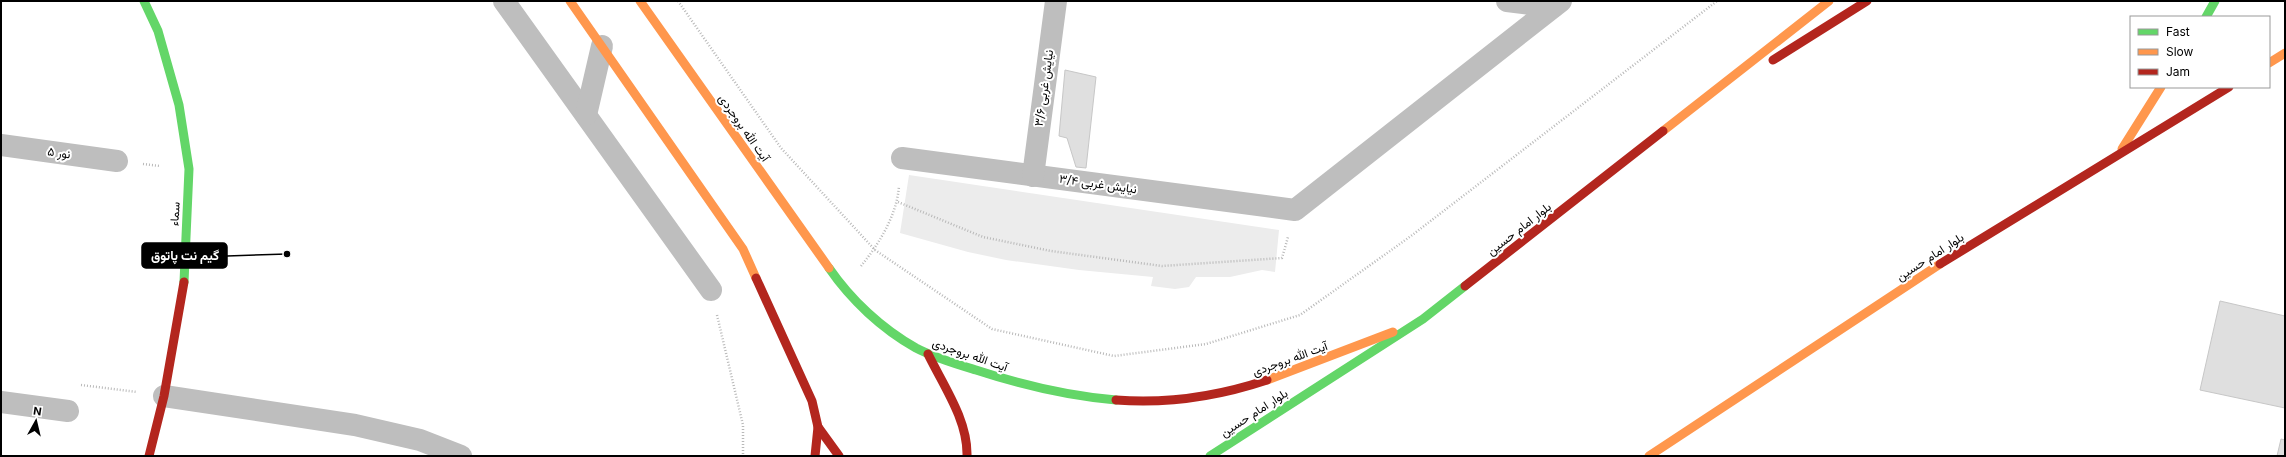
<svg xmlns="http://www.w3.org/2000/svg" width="2286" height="457" font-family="Inter,Vazirmatn,sans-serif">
	<rect width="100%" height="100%" fill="#fff"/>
	<path fill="#ececec" d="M 909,175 L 1279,230 L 1275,272 L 1262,270 L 1230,277 L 1196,277 L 1189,287 L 1175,289 L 1151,286 L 1153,277 L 1079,270 L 1006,260 L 968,252 L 900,233 Z"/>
	<g fill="#dfdfdf" stroke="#c7c7c7">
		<path d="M 1065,70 L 1096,77 L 1086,168 L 1076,167 L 1067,138 L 1059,136 Z"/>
		<path d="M 2220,301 L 2285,316 L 2285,408 L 2200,390 Z"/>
		<path d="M 2281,439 L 2285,440 L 2285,456 L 2277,456 Z"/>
	</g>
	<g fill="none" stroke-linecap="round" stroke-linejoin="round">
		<g stroke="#b9b9b9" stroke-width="2.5" stroke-dasharray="1 2" stroke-linecap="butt">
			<path d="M 678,1 L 781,148 L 875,250 L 992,329 L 1114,356 L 1206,344 L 1300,315 L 1411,236 L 1717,1"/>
			<path d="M 143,164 L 160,166"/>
			<path d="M 898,202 L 983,237 L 1051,251 L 1162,266 L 1282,258 L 1288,237"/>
			<path d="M 861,266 C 879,244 897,215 899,186"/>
			<path d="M 717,315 L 743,425 L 743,456"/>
			<path d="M 81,385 L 137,392"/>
		</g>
		<g stroke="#bebebe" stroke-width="22">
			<path d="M 504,1 L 711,290"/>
			<path d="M 1507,1 L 1553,7"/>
			<path d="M 586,115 L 602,46"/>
			<path d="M 1,145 L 117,161"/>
			<path d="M 902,158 L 1295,210 L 1561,1"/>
			<path d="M 1033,176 L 1056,1"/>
			<path d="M 164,396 L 355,425 L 420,440 L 461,456"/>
			<path d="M 1,402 L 68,411"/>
		</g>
		<g stroke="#63d668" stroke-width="9">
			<path d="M 144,1 L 158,31 L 179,105 L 189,169 L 184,282"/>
			<path d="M 2206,17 L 2215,1"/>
			<path d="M 829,268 C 851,300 882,329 916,348 C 935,358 956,364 976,370 C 1022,385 1068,396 1116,400"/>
			<path d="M 1210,456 L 1423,319 L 1465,286"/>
		</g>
		<g stroke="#ff974d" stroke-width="9">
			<path d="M 570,1 L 743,249 L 756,278"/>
			<path d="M 640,1 L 829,268"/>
			<path d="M 2269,63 L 2285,53"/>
			<path d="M 1663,131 L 1829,1"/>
			<path d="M 2122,149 L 2161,87"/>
			<path d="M 1267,380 L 1393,332"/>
			<path d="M 1649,456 L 1940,264"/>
		</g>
		<g stroke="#b3261e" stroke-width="9">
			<path d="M 1773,60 L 1867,1"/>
			<path d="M 1940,264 L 2229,87"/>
			<path d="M 756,278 L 812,401 L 818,427 L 815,456"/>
			<path d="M 1465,286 L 1663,131"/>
			<path d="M 928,354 C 943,385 968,420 967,456"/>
			<path d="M 1116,400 C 1167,404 1219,396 1267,380"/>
			<path d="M 818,427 L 839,456"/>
			<path d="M 149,456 L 164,396 L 184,282"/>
		</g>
	</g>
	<g text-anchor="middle" stroke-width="4" stroke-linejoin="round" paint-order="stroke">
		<g font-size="12" fill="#000" stroke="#fff">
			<text transform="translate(1044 88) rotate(-82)" y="4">نیایش غربی ۳/۶</text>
			<text transform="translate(744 128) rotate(55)" y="4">آیت الله بروجردی</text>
			<text transform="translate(59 153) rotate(8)" y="4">نور ۵</text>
			<text transform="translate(1098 184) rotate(8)" y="4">نیایش غربی ۳/۴</text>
			<text transform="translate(175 214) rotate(-87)" y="4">سماء</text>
			<text transform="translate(1519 229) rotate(-38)" y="4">بلوار امام حسین</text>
			<text transform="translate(1930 257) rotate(-33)" y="4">بلوار امام حسین</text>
			<text transform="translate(970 355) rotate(19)" y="4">آیت الله بروجردی</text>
			<text transform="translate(1290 359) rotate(-20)" y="4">آیت الله بروجردی</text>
			<text transform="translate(1254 413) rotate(-33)" y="4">بلوار امام حسین</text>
		</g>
	</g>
	<path fill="none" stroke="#000" stroke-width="1.5" d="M287 254L227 256"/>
	<circle fill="#000" stroke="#fff" stroke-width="1.5" cx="287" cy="254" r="4"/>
	<rect fill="#000" stroke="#000" stroke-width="1.5" x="142" y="243" width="85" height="25" rx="4"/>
	<g font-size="13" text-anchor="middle" font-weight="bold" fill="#fff">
		<text x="185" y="260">گیم نت پاتوق</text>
	</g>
	<rect width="2286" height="457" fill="none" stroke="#000000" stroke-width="4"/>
	<rect x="2130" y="16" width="140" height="72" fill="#ffffff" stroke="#999999"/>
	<rect x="2138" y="29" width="20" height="6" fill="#63d668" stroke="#999999"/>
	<text x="2166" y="36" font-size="12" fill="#000000">Fast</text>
	<rect x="2138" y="49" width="20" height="6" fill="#ff974d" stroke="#999999"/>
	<text x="2166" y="56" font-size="12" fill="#000000">Slow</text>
	<rect x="2138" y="69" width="20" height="6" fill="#b3261e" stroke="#999999"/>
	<text x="2166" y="76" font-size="12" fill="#000000">Jam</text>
	<g transform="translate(36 421) rotate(8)" stroke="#ffffff" stroke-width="3" paint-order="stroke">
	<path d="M0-3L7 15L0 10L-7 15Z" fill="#000000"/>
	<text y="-6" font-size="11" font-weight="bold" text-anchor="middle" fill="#000000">N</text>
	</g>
</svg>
